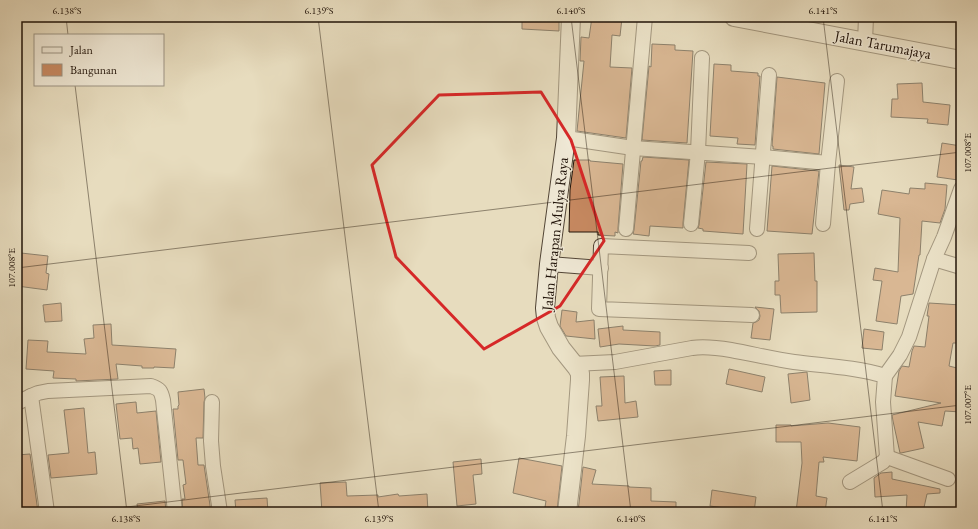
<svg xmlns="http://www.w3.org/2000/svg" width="978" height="529" font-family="'EB Garamond',serif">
	<rect width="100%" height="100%" fill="#e7dcbe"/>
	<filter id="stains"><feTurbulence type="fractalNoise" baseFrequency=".005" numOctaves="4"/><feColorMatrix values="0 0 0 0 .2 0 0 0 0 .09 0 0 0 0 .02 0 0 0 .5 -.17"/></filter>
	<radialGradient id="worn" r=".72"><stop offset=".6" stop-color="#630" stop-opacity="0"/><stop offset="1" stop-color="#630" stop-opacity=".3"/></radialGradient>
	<g fill="#c78961" stroke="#201309">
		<path d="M 522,17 L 559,17 L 559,31 L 522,29 Z"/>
		<path d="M 592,17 L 609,17 L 622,18 L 620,36 L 612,35 L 610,67 L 632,68 L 626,138 L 577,131 L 584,61 L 580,61 L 581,37 L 589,38 Z"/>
		<path d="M 652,44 L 675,45 L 675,50 L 693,51 L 687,143 L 642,140 L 649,66 L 651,67 Z"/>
		<path d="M 714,64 L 731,65 L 731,71 L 758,73 L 758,76 L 760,76 L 755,145 L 737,144 L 738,138 L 710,136 Z"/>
		<path d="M 777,77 L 825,83 L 819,154 L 773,149 L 773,146 L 772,146 Z"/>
		<path d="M 922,83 L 923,102 L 950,105 L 948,125 L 927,123 L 928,119 L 891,117 L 892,99 L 898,99 L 897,84 Z"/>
		<path d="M 942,143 L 961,146 L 961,156 L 958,180 L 937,177 Z"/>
		<path d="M 643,157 L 689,160 L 683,223 L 683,228 L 650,226 L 649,236 L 633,234 L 634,230 L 641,161 L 642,161 Z"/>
		<path d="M 574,160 L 590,160 L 590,161 L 623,164 L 618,228 L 618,233 L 615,232 L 615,236 L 598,235 L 598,232 L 569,232 L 570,190 Z"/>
		<path d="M 706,162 L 747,164 L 743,234 L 703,231 L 703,229 L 698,228 L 699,225 Z"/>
		<path d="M 839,165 L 854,167 L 851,189 L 862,188 L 864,202 L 850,204 L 849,210 L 844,210 Z"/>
		<path d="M 772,166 L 819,171 L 812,234 L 767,231 Z"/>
		<path d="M 925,183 L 947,185 L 945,209 L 940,223 L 922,221 L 920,255 L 919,255 L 913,294 L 901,296 L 897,324 L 876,321 L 882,281 L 873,280 L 875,268 L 898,272 L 900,218 L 878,214 L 882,190 L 909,194 L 910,188 L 925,189 Z"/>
		<path d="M 21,253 L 48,256 L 46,273 L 49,274 L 47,290 L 17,286 L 18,270 L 19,270 Z"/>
		<path d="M 814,253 L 815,281 L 817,281 L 817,312 L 781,313 L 780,295 L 775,295 L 775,281 L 779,281 L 778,254 Z"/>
		<path d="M 61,303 L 62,321 L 45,322 L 43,305 Z"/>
		<path d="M 929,303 L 961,305 L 961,343 L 953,343 L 949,366 L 961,369 L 961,412 L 945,411 L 942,426 L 918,422 L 924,448 L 901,453 L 900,453 L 893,421 L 892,415 L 941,403 L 895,396 L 899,371 L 902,366 L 909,367 L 912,351 L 914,346 L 925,347 L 929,316 L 927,316 Z"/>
		<path d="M 755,307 L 774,309 L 770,340 L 751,338 L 753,323 L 756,322 L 759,320 L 760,316 L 759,311 Z"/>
		<path d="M 562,310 L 577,312 L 576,322 L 594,320 L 595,339 L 566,336 L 560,326 Z"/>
		<path d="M 111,324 L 112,345 L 176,349 L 174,368 L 154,367 L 154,368 L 142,368 L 142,366 L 116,364 L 118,379 L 76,381 L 76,379 L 53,378 L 54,371 L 26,369 L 28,340 L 48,341 L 47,352 L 86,354 L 84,339 L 94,338 L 93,325 Z"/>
		<path d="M 623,326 L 623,330 L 660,332 L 660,345 L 655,346 L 619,344 L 600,347 L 598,329 Z"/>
		<path d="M 864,329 L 884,332 L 882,350 L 862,348 Z"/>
		<path d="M 729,369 L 765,377 L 762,392 L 726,384 Z"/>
		<path d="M 671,370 L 671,385 L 655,385 L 654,371 Z"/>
		<path d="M 807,372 L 810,400 L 791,403 L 788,374 Z"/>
		<path d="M 624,376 L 625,403 L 636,401 L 638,417 L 598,421 L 596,406 L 602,406 L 600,377 Z"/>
		<path d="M 204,389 L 205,398 L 204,402 L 203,438 L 196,438 L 198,465 L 204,465 L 211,512 L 183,512 L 182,499 L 185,499 L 183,485 L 186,484 L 183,460 L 178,460 L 173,409 L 178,409 L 178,406 L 179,405 L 178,392 Z"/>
		<path d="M 136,402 L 137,413 L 156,411 L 161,462 L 140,464 L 138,448 L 133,449 L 132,438 L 120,439 L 116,404 Z"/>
		<path d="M 84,408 L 88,453 L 95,452 L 97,474 L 51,478 L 48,455 L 69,453 L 64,410 Z"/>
		<path d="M 828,423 L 860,427 L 857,461 L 823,457 L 824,462 L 819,462 L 816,496 L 827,498 L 825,512 L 796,512 L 802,463 L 801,442 L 776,442 L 776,425 L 791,425 L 791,426 Z"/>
		<path d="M 30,454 L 38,512 L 20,512 L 17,490 L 17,455 Z"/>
		<path d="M 519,458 L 562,466 L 557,511 L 545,507 L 546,501 L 513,493 Z"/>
		<path d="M 481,459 L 482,474 L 473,475 L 476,504 L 457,506 L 453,462 Z"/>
		<path d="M 583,467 L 596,470 L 592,484 L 629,486 L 629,487 L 651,488 L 651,501 L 676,502 L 676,512 L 578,512 Z"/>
		<path d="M 892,472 L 892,479 L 940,489 L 940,493 L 927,494 L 923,512 L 906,512 L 907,495 L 875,497 L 874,478 L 881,473 Z"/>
		<path d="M 346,482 L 347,496 L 378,495 L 378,497 L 398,494 L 399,496 L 427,494 L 428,512 L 322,512 L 320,483 Z"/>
		<path d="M 712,490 L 756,497 L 754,512 L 710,506 Z"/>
		<path d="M 267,498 L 268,512 L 236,512 L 235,500 Z"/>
		<path d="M 165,501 L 166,512 L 138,512 L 137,504 Z"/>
	</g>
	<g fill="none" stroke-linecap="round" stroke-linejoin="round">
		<defs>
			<g id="minor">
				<path d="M 865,42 L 866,17"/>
				<path d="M 566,138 L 633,148 L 763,157 L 828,163"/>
				<path d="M 691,224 L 698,152 L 702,58"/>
				<path d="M 823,224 L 828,163 L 837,81"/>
				<path d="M 626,229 L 645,17"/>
				<path d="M 757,229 L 769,75"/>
				<path d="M 749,253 L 601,246 L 599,309 L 752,315"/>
				<path d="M 934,259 L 961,267"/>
				<path d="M 549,264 L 601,268"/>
				<path d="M 573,364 L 615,362 L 692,348 C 705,346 719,348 731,350 C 753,354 773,359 794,362 C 825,366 855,367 885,376 L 883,402 L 887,457 L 883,462 L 850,482"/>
				<path d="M 885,376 L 900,355 L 909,337 L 934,259 L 944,237 L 961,189"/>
				<path d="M 212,402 L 211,441 L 213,466 L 220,512"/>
				<path d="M 17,403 L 31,396"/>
				<path d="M 887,457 L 948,479"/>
				<path d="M 47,512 L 31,396 L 38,393 L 48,391 L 151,386 C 160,389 161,391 163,400 L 175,512"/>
			</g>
			<g id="tertiary">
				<path d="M 734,17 L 961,60"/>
				<path d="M 567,512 L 576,436 L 580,380 L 580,373 L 577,368 L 561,348 L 549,327 L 546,318 L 545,308 L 549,264 L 566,138 L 571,17"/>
			</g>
		</defs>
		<use href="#minor" stroke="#524536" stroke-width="16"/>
		<use href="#tertiary" stroke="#524536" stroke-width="20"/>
		<use href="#minor" stroke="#efe8d5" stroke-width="14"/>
		<use href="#tertiary" stroke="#efe8d5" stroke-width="18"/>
	</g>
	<path d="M0 0H978V529H0ZM 541,92 L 571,140 L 604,241 L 560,306 L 484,349 L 396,257 L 372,165 L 439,95 Z" fill="#e7dcbe" fill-opacity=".55" fill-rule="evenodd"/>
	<path fill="none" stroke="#d62828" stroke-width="3" stroke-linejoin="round" d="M 541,92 L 571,140 L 604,241 L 560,306 L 484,349 L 396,257 L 372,165 L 439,95 Z"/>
	<path fill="none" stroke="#201309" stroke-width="1" stroke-opacity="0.45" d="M 66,17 L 68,35M 318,17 L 379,512M 571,17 L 631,512M 823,17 L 883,512M 75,85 L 127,512M 17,268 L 961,152M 86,512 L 961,405"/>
	<g text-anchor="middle" stroke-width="3" stroke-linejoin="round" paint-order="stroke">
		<g font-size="15" fill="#201309" stroke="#efe8d5">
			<text transform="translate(883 45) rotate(11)" y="5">Jalan Tarumajaya</text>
			<text transform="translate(555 234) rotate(-84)" y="5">Jalan Harapan Mulya Raya</text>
		</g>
	</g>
	<rect width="978" height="529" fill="none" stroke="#e7dcbe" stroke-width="44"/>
	<rect x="34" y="34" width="130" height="52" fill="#efe8d5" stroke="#9c9383"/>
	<rect x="42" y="47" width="20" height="6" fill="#efe8d5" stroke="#9c9383"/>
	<text x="70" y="54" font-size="12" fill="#201309">Jalan</text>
	<rect x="42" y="64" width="20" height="12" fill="#c78961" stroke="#9c9383"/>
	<text x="70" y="74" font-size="12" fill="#201309">Bangunan</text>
	<rect x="22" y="22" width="934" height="485" fill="none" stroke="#201309" stroke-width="1.5"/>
	<g font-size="10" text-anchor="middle" fill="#201309">
		<text x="67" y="14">6.138°S</text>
		<text x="319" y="14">6.139°S</text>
		<text x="571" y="14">6.140°S</text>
		<text x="823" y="14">6.141°S</text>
		<text transform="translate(967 153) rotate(-90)" y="4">107.008°E</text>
		<text transform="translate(11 268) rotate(-90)" y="4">107.008°E</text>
		<text transform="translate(967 405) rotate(-90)" y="4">107.007°E</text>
		<text x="126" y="522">6.138°S</text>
		<text x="379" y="522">6.139°S</text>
		<text x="631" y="522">6.140°S</text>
		<text x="883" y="522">6.141°S</text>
	</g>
	<rect width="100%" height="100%" filter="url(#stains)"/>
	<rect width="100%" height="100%" fill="url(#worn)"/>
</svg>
